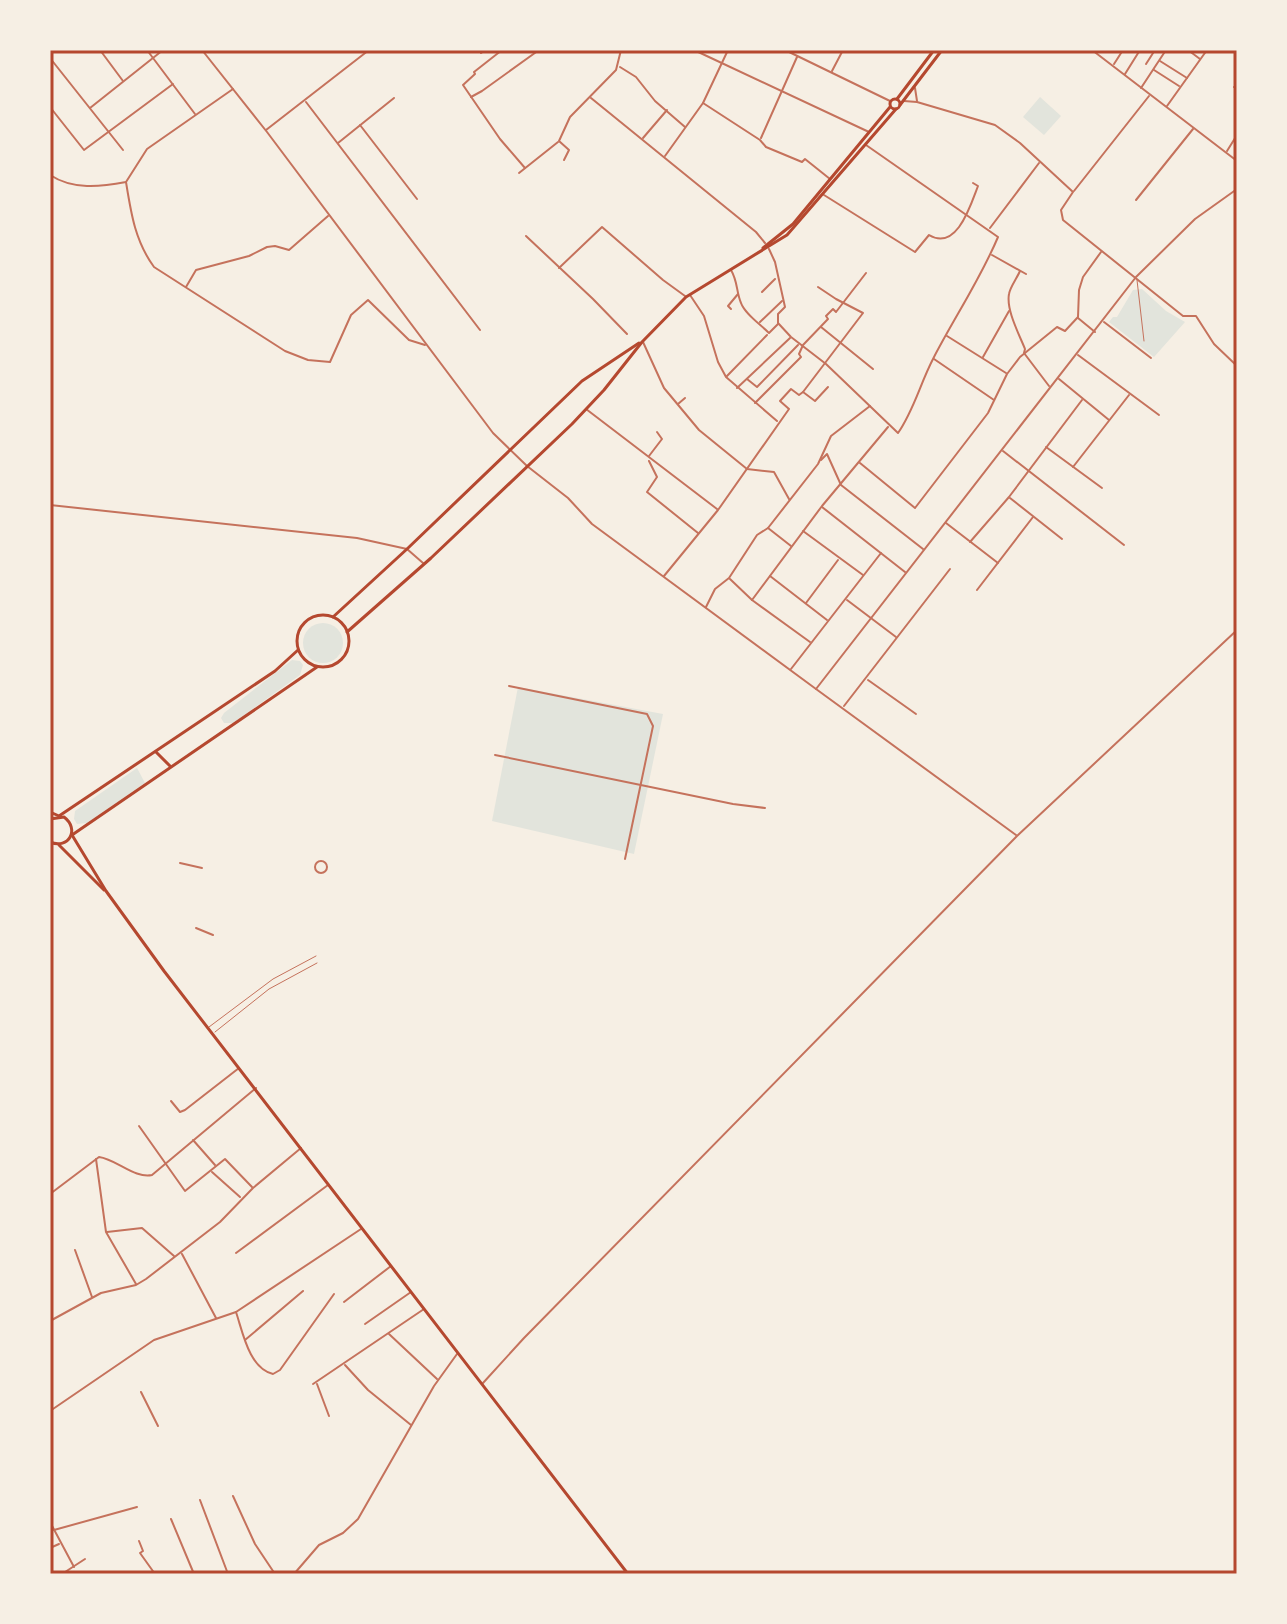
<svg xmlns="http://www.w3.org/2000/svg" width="1287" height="1624" font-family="'Asap Condensed',sans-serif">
	<rect width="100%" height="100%" fill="#f6efe4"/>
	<g fill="#e2e4dc">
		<path d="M 1040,97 L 1061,116 L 1044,135 L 1023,117 Z"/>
		<path d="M 1142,289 L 1166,311 L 1185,322 L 1154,357 L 1109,322 L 1113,317 L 1117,317 L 1133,290 Z"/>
		<circle cx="323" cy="643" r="20"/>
		<path d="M 292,660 L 300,661 L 303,665 L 300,675 L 233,723 L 224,723 L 221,718 L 224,713 Z"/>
		<path d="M 518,687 L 663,714 L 634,854 L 492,821 Z"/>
		<path d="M 137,768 L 145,783 L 87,823 L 77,824 L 74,819 L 75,811 Z"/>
	</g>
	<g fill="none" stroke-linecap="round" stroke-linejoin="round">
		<g stroke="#c5725c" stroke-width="1">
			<path d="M 209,1027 L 273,979 L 316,956"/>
			<path d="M 215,1032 L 269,989 L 317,963"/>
		</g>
		<path stroke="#c5725c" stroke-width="1" d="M 1137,280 L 1144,341"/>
		<g stroke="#c5725c" stroke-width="2">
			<path d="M 100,50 L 123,81"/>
			<path d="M 147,50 L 195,114"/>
			<path d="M 502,50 L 474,72 L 475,74 L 463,85 L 500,139 L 525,168"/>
			<path d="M 694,50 L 869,132"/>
			<path d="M 1188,50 L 1200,59"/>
			<path d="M 481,53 L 486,50"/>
			<path d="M 50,54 L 56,50"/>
			<path d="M 50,58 L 123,150"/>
			<path d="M 1160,61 L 1187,78"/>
			<path d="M 1114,64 L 1123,50"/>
			<path d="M 1146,64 L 1155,50"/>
			<path d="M 620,67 L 636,77 L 655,101 L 685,127"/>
			<path d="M 1154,70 L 1179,86"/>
			<path d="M 832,71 L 843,50"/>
			<path d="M 1125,74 L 1140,50"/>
			<path d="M 1234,87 L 1237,88"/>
			<path d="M 915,88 L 917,101"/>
			<path d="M 1141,88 L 1166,50"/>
			<path d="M 471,97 L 482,91 L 539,50"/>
			<path d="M 591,98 L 756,232 L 765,243"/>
			<path d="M 306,102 L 480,330"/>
			<path d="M 703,103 L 760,140 L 766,147 L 802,162 L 805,159 L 830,179"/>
			<path d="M 1167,106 L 1207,50"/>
			<path d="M 50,107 L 84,150 L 173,84"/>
			<path d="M 90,108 L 163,50"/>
			<path d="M 360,125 L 417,199"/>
			<path d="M 266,130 L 369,50"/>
			<path d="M 643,138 L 667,110"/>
			<path d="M 761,138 L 797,57"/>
			<path d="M 338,143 L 394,98"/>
			<path d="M 1227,151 L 1237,135"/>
			<path d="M 665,156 L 703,103 L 728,50"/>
			<path d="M 564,160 L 569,150 L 559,141 L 570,117 L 616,70 L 621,50"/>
			<path d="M 519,173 L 558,142"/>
			<path d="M 50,175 C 73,190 100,187 126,182 L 147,149 L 233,89"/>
			<path d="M 126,182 C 131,213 135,241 154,267 L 285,351 L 308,360 L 330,362 L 351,315 L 368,300 L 409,340 L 425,345"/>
			<path d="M 1074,191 L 1149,96"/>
			<path d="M 824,195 L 915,252 L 929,235 C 957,252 971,204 978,186 L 973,183"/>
			<path d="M 1136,200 L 1193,129"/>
			<path d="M 990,228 L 1039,163"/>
			<path d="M 526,236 L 593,299 L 627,334"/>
			<path d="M 769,249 L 775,262 L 785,307 L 778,314 L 778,323 L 791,337 L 826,364 L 898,433 C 914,410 920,384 933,359 C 954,318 980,280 998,237 L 866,145"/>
			<path d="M 992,255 L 1026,274"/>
			<path d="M 559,268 L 602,227 L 663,280 L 685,296"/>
			<path d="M 731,270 C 738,282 736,291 741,303 C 745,314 760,324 769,333 L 778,324"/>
			<path d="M 1020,271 C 1017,278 1010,287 1009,294 C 1006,310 1019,334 1025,349 L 1024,353 L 1049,386"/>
			<path d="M 186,287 L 196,270 L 249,256 L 267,247 L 275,246 L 289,250 L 328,216"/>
			<path d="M 762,292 L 775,279"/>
			<path d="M 690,295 L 704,316 L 718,362 L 726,377 L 777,421"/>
			<path d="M 731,309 L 728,306 L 738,294"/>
			<path d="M 1078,318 L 1095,332"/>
			<path d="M 760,322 L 782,301"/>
			<path d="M 1104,322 L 1151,358"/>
			<path d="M 821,327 L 873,369"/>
			<path d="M 947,336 L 1006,373"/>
			<path d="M 643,342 L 664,388 L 699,430 L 747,469 L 774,472 L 789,499"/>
			<path d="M 1078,355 L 1159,415"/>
			<path d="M 983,357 L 1009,311"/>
			<path d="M 934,359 L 994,400"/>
			<path d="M 727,376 L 767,335"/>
			<path d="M 747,379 L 757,387 L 798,345"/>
			<path d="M 1059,379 L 1109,420"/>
			<path d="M 737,388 L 790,338"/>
			<path d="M 803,392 L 815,401 L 828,387"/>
			<path d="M 755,403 L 801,357 L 799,354 L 803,345 L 828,319 L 826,316 L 833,309 L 836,312 L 866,273"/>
			<path d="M 678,404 L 685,398"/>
			<path d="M 586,409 L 717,509"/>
			<path d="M 1046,447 L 1102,488"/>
			<path d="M 1003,451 L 1124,545"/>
			<path d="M 649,456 L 662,439 L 657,432"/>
			<path d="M 821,460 L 827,454 L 841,485 L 923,549"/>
			<path d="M 649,461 L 657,477 L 647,492 L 698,533"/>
			<path d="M 860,463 L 915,508 L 988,413 L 1007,374 L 1020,357 L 1057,327 L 1065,331 L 1078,317 L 1079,290 L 1083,277 L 1101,252"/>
			<path d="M 1073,467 L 1129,395"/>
			<path d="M 1010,498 L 1062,539"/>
			<path d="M 822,507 L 905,572"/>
			<path d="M 946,523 L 998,563"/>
			<path d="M 768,528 L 791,546"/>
			<path d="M 803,531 L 863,575"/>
			<path d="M 970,542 L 1009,497 L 1082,400"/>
			<path d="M 664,576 L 718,510 L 789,409 L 780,401 L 791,389 L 799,395 L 803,392 L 863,313 L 836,299 L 818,287"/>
			<path d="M 770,576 L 827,620"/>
			<path d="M 730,579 L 752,600 L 810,642"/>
			<path d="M 977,590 L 1033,517"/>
			<path d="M 752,600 L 822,506 L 888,427"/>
			<path d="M 847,600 L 896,637"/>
			<path d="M 806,603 L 838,560"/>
			<path d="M 706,607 L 715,589 L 729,578 L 757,535 L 768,528 L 818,464 L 831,436 L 870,406"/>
			<path d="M 791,669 L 881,553"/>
			<path d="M 868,680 L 916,714"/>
			<path d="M 509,686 L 647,714 L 653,726 L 625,859"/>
			<path d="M 816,689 L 1016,835"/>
			<path d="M 844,706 L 950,569"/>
			<path d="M 495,755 L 733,804 L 765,808"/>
			<circle cx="321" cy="867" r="6"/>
			<path d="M 180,863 L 202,868"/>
			<path d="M 196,928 L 213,935"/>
			<path d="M 171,1101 L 180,1112 L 185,1110 L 239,1068"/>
			<path d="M 139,1126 L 185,1191 L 225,1159 L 252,1187"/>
			<path d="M 193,1140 L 215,1165"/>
			<path d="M 96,1159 L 106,1232 L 136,1284"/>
			<path d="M 212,1172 L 240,1197"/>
			<path d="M 50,1194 L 99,1157 C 116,1159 135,1179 152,1175 L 256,1088"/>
			<path d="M 107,1232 L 142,1228 L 174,1256"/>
			<path d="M 75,1250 L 92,1297"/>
			<path d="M 236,1253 L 328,1185"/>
			<path d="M 182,1254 L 216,1318"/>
			<path d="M 344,1302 L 391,1266"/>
			<path d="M 236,1312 C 243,1333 249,1368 273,1374 L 280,1370 L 334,1294"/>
			<path d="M 50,1321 L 101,1293 L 136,1285 L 146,1279 L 220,1222 L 253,1188 L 301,1148"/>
			<path d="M 365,1324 L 411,1292"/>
			<path d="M 389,1334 L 437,1379"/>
			<path d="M 245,1340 L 303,1291"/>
			<path d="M 345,1365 L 368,1390 L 411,1425"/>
			<path d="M 313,1384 L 424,1309"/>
			<path d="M 317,1384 L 329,1416"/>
			<path d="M 141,1392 L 158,1426"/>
			<path d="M 233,1496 L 255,1544 L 275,1574"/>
			<path d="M 200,1500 L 228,1574"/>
			<path d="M 171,1519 L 194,1574"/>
			<path d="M 50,1522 L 74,1567"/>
			<path d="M 54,1530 L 137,1507"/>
			<path d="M 139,1541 L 143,1551 L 140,1553 L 155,1574"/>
			<path d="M 50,1548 L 59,1544"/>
			<path d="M 62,1574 L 85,1559"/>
			<path d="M 294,1574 L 319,1545 L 343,1533 L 358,1519 L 434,1386 L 457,1354"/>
		</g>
		<g stroke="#c5725c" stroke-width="2">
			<path d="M 202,50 L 267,132 L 493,433 L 527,466 L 568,498 L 592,524 L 816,689 L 1136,277 L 1195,219 L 1237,189"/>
			<path d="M 785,50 L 890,101"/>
			<path d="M 1092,50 L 1237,161"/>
			<path d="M 904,101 L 917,102 L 995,125 L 1020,143 L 1073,192 L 1061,210 L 1063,220 L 1183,316 L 1196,316 L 1214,344 L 1237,366"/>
			<path d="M 50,505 L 357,538 L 407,549 L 423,563"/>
			<path d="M 483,1383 L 524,1338 L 1017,836 L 1237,630"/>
			<path d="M 50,1411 L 154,1340 L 236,1312 L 361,1229"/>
		</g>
		<g stroke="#b5482f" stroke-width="3">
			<circle cx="895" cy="104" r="5"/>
			<path d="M 897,99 L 934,50"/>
			<path d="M 900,105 L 942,50"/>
			<path d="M 763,248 L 793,224 L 890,107"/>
			<circle cx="323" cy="641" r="26"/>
			<path d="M 333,617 L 407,549 L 582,381 L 639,343"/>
			<path d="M 347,632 L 431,558 L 572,424 L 604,390 L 642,342 L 686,297 L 787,235 L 896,109"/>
			<path d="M 317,667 L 72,835 L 106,891 L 164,971 L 628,1574"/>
			<path d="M 156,752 L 170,766"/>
			<path d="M 50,812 L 59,816 L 275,671 L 298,650"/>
			<path d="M 50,819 L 64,817 C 80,829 69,850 50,842"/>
			<path d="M 59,845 L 104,890"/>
		</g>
	</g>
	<rect width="1287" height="1624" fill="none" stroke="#f6efe4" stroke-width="104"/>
	<rect x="52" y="52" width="1183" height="1520" fill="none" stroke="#b5482f" stroke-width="3"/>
</svg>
